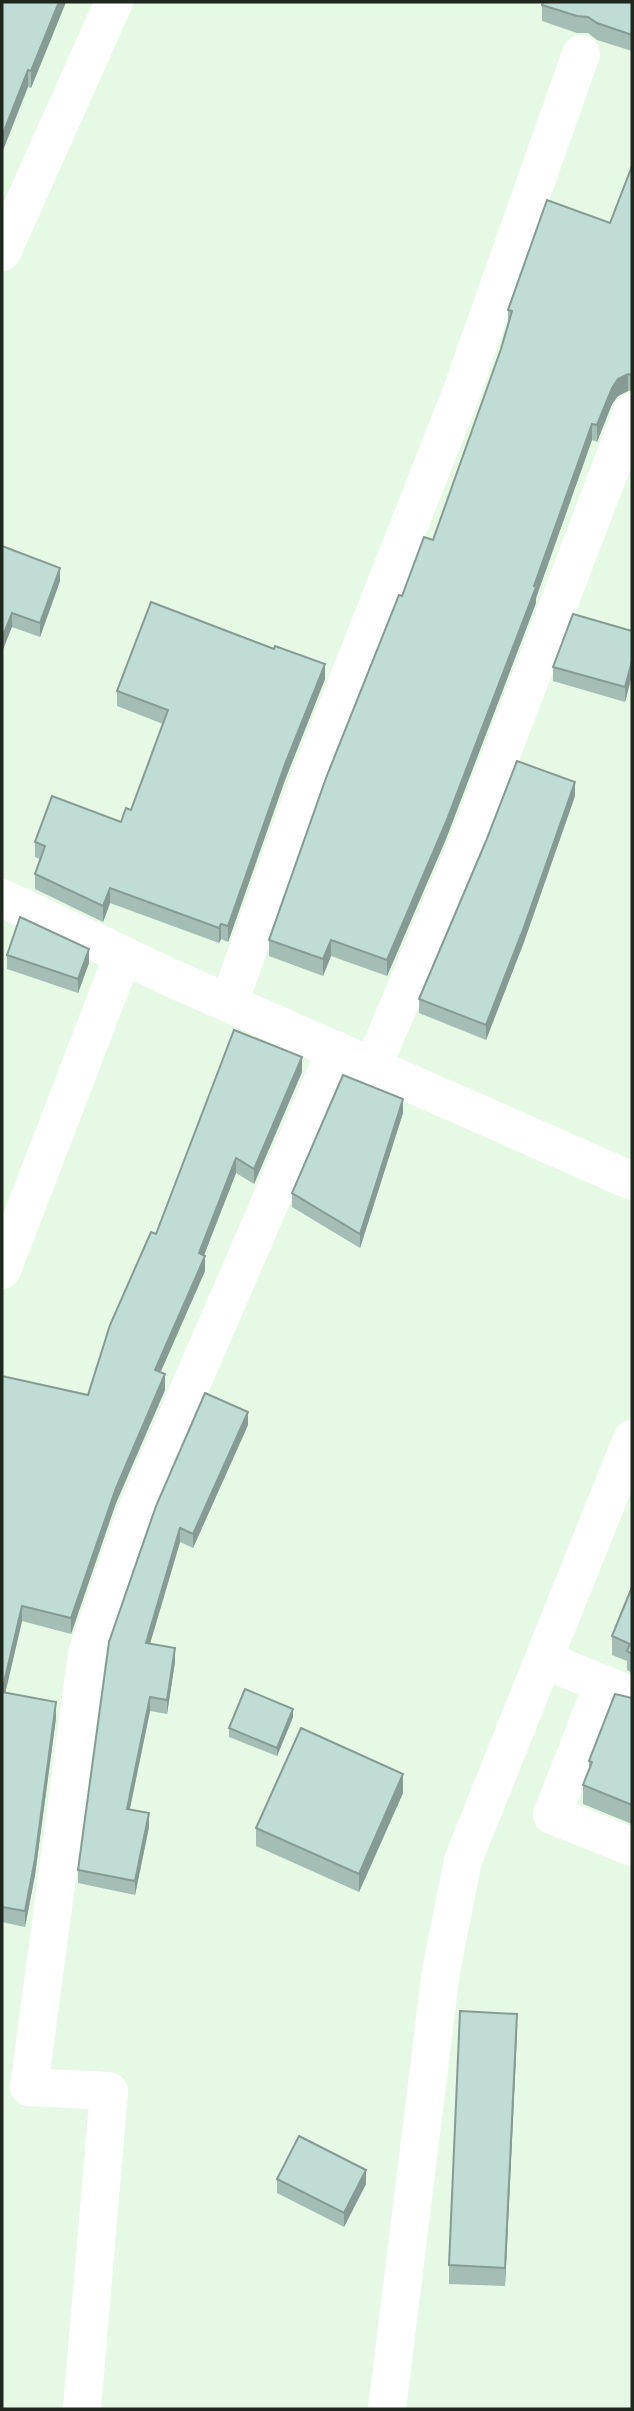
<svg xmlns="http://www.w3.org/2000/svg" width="634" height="2411" font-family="'Golos Text',sans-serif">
	<rect width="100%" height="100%" fill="#e5f9e5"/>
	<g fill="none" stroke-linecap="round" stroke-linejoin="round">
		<g stroke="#fff" stroke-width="38">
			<path d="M 2,252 L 114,2"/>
			<path d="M 2,898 L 169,977 L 632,1181"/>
			<path d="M 229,1003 L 306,787 L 460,396 L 581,54"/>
			<path d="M 373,1066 L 466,847 L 632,412"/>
			<path d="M 2,1270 L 123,955"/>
			<path d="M 544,1660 L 632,1696"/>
			<path d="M 603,1684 L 552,1815 L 632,1847"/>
			<path d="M 82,2409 L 109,2091 L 29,2087 L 87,1653 L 136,1512 L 336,1050"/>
			<path d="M 387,2409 L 441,1971 L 463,1860 L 632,1439"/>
		</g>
	</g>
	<g fill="#a4beb6">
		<path d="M 2,2 L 66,2 L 31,88 L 28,87 Z"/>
		<path d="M 632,2 L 632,51 L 597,40 L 588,33 L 577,33 L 542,21 L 542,5 Z"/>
		<path d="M 632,166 L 632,391 L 628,391 L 618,396 L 612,404 L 597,442 L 592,440 L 536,598 L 536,603 L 446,839 L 387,976 L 331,956 L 323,976 L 269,956 L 269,940 L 402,596 L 433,540 L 501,349 L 508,326 L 508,310 L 610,223 Z"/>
		<path d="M 2,546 L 60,581 L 40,637 L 12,627 Z"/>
		<path d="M 632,631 L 632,675 L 625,702 L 553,681 L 553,667 Z"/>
		<path d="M 325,679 L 285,780 L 228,942 L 221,939 L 219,943 L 110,903 L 103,922 L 35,889 L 35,874 L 40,859 L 35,857 L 35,842 L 121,822 L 131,810 L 163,724 L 117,706 L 117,691 Z"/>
		<path d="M 575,796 L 524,942 L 486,1040 L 419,1013 L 419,999 Z"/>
		<path d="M 7,955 L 89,963 L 78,993 L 7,969 Z"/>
		<path d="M 302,1072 L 254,1184 L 236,1173 L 204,1255 L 205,1271 L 160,1372 L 165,1390 L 116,1503 L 71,1634 L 22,1621 L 5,1693 L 56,1718 L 35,1875 L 25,1927 L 2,1922 L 2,1376 L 88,1395 L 156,1234 Z"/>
		<path d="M 403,1113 L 360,1248 L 292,1207 L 292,1193 Z"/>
		<path d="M 248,1425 L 193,1548 L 180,1542 L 150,1644 L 175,1662 L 167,1714 L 150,1711 L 130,1809 L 149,1827 L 135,1895 L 78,1883 L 78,1870 L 156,1506 Z"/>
		<path d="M 632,1587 L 632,1673 L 627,1670 L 627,1661 L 612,1655 L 612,1636 Z"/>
		<path d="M 632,1698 L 632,1824 L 583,1804 L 583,1785 L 589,1769 L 589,1761 Z"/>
		<path d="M 293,1717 L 277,1756 L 229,1737 L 229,1728 Z"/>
		<path d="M 403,1793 L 359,1892 L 256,1846 L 256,1828 Z"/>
		<path d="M 517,2032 L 505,2286 L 449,2284 L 449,2265 Z"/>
		<path d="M 277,2179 L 366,2184 L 344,2227 L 277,2193 Z"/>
	</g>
	<g fill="#869b94">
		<path d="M 59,2 L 66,2 L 31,88 L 31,71 Z"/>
		<path d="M 28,70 L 28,87 L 2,153 L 2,136 Z"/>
		<path d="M 628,374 L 628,391 L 618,396 L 612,404 L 597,442 L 597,425 L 612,388 L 618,379 Z"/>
		<path d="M 592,424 L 592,440 L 536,598 L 536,603 L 446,839 L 387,976 L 387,960 L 534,586 Z"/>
		<path d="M 60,568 L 60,581 L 40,637 L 40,623 Z"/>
		<path d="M 12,613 L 12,627 L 2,652 L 2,638 Z"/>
		<path d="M 632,661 L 632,675 L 625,702 L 625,687 Z"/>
		<path d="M 325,664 L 325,679 L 285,780 L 228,942 L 228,926 L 285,764 Z"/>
		<path d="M 575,782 L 575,796 L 524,942 L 486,1040 L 486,1025 Z"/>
		<path d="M 110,888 L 110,903 L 103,922 L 103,906 Z"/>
		<path d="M 221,924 L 221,939 L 219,943 L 219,928 Z"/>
		<path d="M 331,940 L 331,956 L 323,976 L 323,959 Z"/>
		<path d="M 89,949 L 89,963 L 78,993 L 78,979 Z"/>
		<path d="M 302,1057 L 302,1072 L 254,1184 L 254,1169 Z"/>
		<path d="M 403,1099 L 403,1113 L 360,1248 L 360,1234 Z"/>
		<path d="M 236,1158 L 236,1173 L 199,1268 L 199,1253 Z"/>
		<path d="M 205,1256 L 205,1271 L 155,1385 L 155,1370 Z"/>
		<path d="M 165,1374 L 165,1390 L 116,1503 L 71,1634 L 71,1618 L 116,1488 Z"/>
		<path d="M 248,1412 L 248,1425 L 193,1548 L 193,1534 Z"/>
		<path d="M 180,1528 L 180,1542 L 146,1657 L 146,1643 Z"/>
		<path d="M 22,1606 L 22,1621 L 2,1707 L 2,1691 Z"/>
		<path d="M 175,1648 L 175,1662 L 167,1714 L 167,1700 Z"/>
		<path d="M 150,1697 L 150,1711 L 127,1822 L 127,1809 Z"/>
		<path d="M 56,1702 L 56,1718 L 35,1875 L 25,1927 L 25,1911 Z"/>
		<path d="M 293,1709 L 293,1717 L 277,1756 L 277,1748 Z"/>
		<path d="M 403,1774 L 403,1793 L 359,1892 L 359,1874 Z"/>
		<path d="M 149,1813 L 149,1827 L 135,1895 L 135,1881 Z"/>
		<path d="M 517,2014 L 517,2032 L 505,2286 L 505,2268 Z"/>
		<path d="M 366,2170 L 366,2184 L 344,2227 L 344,2213 Z"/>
	</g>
	<g fill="#bfddd4" stroke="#869b94" stroke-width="2">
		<path d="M 2,2 L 59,2 L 31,71 L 28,70 L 2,136 Z"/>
		<path d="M 543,2 L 632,2 L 632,35 L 597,23 L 588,17 L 577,16 L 542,5 Z"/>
		<path d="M 632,166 L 632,375 L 628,374 L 618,379 L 612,388 L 597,425 L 592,424 L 534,586 L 536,587 L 446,822 L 387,960 L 331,940 L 323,959 L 269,940 L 326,778 L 399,595 L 402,596 L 424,537 L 433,540 L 501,349 L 512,311 L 508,310 L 547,200 L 610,223 Z"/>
		<path d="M 2,546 L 60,568 L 40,623 L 12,613 L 2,638 Z"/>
		<path d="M 151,602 L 274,649 L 275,646 L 325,664 L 285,764 L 228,926 L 221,924 L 219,928 L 110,888 L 103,906 L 35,874 L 45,846 L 35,842 L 52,796 L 121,822 L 126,808 L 131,810 L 168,710 L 117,691 Z"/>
		<path d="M 573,614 L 632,631 L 632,661 L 625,687 L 553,667 Z"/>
		<path d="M 517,761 L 575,782 L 524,927 L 486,1025 L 419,999 L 486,841 Z"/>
		<path d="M 20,917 L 89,949 L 78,979 L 7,955 Z"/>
		<path d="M 234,1030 L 302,1057 L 254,1169 L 236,1158 L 199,1253 L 205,1256 L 155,1370 L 165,1374 L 116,1488 L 71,1618 L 22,1606 L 2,1691 L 2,1376 L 88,1395 L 110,1325 L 151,1232 L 156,1234 Z"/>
		<path d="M 343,1075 L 403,1099 L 360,1234 L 292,1193 Z"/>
		<path d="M 205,1393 L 248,1412 L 193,1534 L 180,1528 L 146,1643 L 175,1648 L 167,1700 L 150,1697 L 127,1809 L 149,1813 L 135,1881 L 78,1870 L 109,1642 L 156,1506 Z"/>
		<path d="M 632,1587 L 632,1654 L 627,1651 L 630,1644 L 612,1636 Z"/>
		<path d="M 245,1689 L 293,1709 L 277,1748 L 229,1728 Z"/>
		<path d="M 2,1692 L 56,1702 L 35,1859 L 25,1911 L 2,1907 Z"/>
		<path d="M 615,1694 L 632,1698 L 632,1805 L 583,1785 L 592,1762 L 589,1761 Z"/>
		<path d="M 301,1728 L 403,1774 L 359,1874 L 256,1828 Z"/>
		<path d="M 460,2011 L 517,2014 L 505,2268 L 449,2265 Z"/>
		<path d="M 299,2136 L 366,2170 L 344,2213 L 277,2179 Z"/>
	</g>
	<rect width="634" height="2411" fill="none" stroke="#1f271f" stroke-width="7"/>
</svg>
